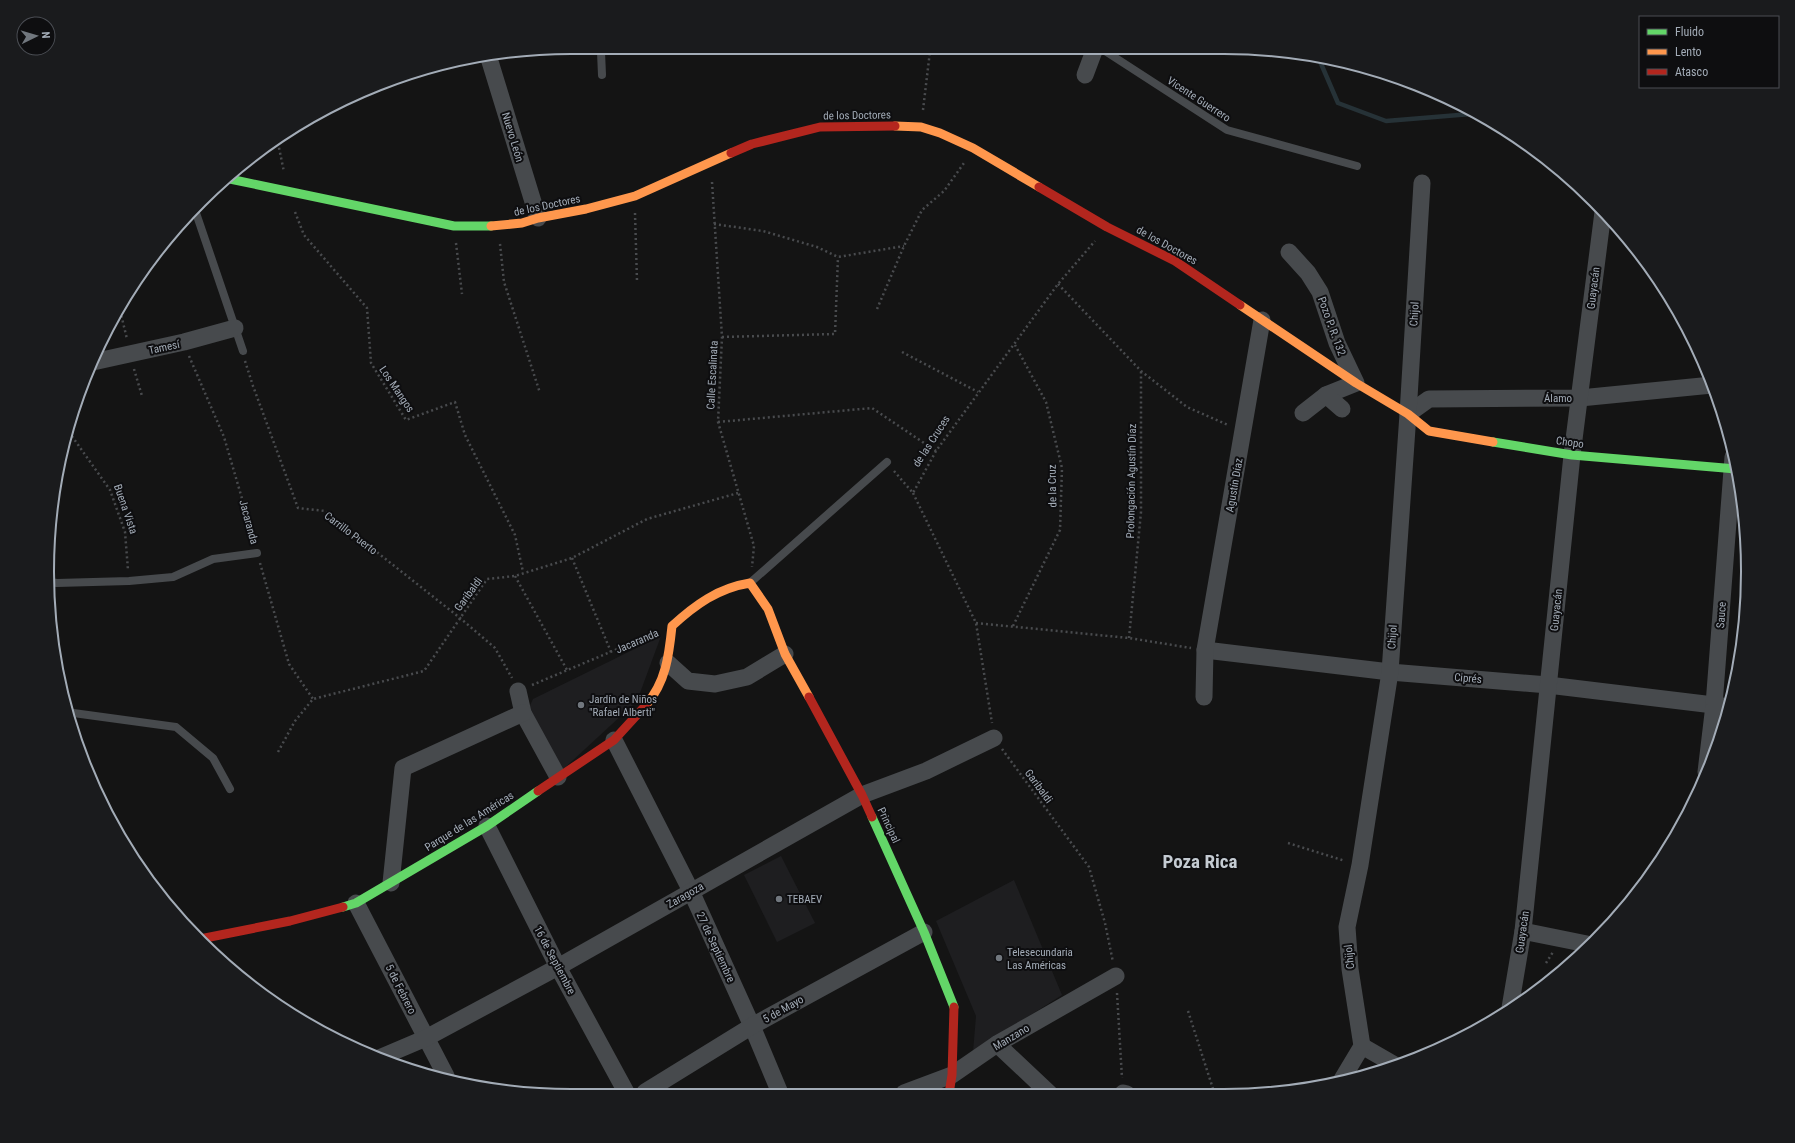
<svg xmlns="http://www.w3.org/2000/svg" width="1795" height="1143" font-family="'Roboto Condensed',sans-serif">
	<rect width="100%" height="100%" fill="#141414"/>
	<g fill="#1e1e20">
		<path d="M 661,636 L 637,701 L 559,773 L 528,710 L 533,699 Z"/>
		<path d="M 781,856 L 815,923 L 777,942 L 744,875 Z"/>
		<path d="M 1014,880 L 1062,995 L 973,1052 L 976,1016 L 936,921 Z"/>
	</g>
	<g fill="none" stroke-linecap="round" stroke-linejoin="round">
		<path stroke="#263237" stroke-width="4.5" d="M 1319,59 L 1338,103 L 1386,121 L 1471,114"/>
		<g stroke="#494b4e" stroke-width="2.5" stroke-dasharray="2 3" stroke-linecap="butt">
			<path d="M 923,110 L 930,51"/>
			<path d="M 277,138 L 284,172"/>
			<path d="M 712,182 L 722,337 L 718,422 L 754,546 L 752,567"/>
			<path d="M 295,212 L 304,235 L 367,308 L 371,363 L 406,420 L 455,402 L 465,435 L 515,535 L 523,572"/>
			<path d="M 635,213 L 637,281"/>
			<path d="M 714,224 L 763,231 L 817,247 L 838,257 L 904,246"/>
			<path d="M 456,243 L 462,294"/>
			<path d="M 500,244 L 504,282 L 540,393"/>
			<path d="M 1058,284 L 1141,371 L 1187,407 L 1228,425"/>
			<path d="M 119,306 L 127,339"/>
			<path d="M 877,309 L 904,246 L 922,210 L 944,191 L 964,163"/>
			<path d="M 722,337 L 835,334 L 838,257"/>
			<path d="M 902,352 L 978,392"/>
			<path d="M 189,356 L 224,437 L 255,543"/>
			<path d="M 245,361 L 253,386 L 298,508 L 325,511 L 460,618 L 495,648 L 512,678"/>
			<path d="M 134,369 L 142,396"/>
			<path d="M 718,422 L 872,408 L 936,451"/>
			<path d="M 69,432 L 110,490 L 125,532 L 128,570"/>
			<path d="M 894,471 L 913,493 L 936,451 L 1058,284 L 1095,241"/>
			<path d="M 913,493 L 976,623 L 992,723"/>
			<path d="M 572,558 L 611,652"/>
			<path d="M 260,563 L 289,664 L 313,699"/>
			<path d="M 515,576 L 567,670"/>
			<path d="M 976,623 L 1129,638 L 1191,648"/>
			<path d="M 1013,626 L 1060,530 L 1062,468 L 1046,402 L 1015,345"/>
			<path d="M 1129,638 L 1141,512 L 1141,371"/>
			<path d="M 532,685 L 653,634"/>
			<path d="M 1002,749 L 1089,867 L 1105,923 L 1113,962"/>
			<path d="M 278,752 L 295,721 L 313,699 L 424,671 L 487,579 L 515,576 L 572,558 L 647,519 L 738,493"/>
			<path d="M 1288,843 L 1345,861"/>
			<path d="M 1546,963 L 1553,952"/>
			<path d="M 1117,993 L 1122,1078"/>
			<path d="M 1188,1011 L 1215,1095"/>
		</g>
		<g stroke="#474a4d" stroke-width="8">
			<path d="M 1105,51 L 1227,130 L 1357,166"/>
			<path d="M 601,52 L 602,75"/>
			<path d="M 195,210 L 243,351"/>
			<path d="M 50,582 L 57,583 L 129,581 L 173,577 L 213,559 L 257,553"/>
			<path d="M 751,582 L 887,462"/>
			<path d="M 66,712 L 176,727 L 213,758 L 230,789"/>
		</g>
		<g stroke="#474a4d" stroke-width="17">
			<path d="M 488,55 L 538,218"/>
			<path d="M 1085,75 L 1094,51"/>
			<path d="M 1289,252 L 1308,273 L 1320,292 L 1337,343 L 1356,383 L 1326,395 L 1303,413"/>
			<path d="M 93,362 L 184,342 L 235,328"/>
			<path d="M 1326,395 L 1342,409"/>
			<path d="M 1408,414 L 1429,399 L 1580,398 L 1712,385"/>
			<path d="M 1205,650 L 1390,672 L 1548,685 L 1730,707"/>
			<path d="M 668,663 L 688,681 L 715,684 L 747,677 L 785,654"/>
			<path d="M 518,691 L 523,713 L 558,777"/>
			<path d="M 1204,697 L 1205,650 L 1262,320"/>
			<path d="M 614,740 L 691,891 L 752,1026 L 780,1093"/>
			<path d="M 1706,772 L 1714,705 L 1733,457"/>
			<path d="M 487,826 L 558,967 L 626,1092"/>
			<path d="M 391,883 L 403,768 L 523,713"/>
			<path d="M 356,903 L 446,1076"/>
			<path d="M 1523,931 L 1587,944"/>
			<path d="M 1510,1008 L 1523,931 L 1572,455 L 1603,212"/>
			<path d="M 997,1044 L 1050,1094"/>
			<path d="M 1362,1046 L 1395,1065"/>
			<path d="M 379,1058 L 426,1038 L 558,967 L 862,795 L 926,771 L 994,738"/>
			<path d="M 1341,1081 L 1362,1046 L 1350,969 L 1347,927 L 1360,865 L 1390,672 L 1408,414 L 1422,183"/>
			<path d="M 645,1092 L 752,1026 L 924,932"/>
			<path d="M 904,1093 L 952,1075 L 997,1044 L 1116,976"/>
			<path d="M 1123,1093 L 1127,1094"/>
		</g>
		<g stroke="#63d668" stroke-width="9">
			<path d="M 225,178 L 454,226 L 491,226"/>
			<path d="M 1493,442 L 1572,455 L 1736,469"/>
			<path d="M 872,817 L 924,932 L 954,1007"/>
			<path d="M 343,907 L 356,903 L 487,826 L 538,791"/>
		</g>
		<g stroke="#ff974d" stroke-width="9">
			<path d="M 895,126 L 921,127 L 940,133 L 973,148 L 1039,187"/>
			<path d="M 491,226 L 522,223 L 538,218 L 586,209 L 635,196 L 731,153"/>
			<path d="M 1240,305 L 1356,383 L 1408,414 L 1429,431 L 1493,442"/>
			<path d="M 646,705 C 666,682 669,655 672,626 C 695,605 718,588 750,583 L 768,609 L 785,654 L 809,697"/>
		</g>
		<g stroke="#b3261e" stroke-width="9">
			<path d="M 731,153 L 752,144 L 820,127 L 895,126"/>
			<path d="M 1039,187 L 1107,227 L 1175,261 L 1240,305"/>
			<path d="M 809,697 L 862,795 L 872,817"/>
			<path d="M 538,791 L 614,740 L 646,705"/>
			<path d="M 200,939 L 290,921 L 343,907"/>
			<path d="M 949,1094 L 952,1075 L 954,1007"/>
		</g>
	</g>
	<g fill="#71777e" stroke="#0e0e10" stroke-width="1.5">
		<circle cx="581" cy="705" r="4"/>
		<circle cx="779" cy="899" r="4"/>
		<circle cx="999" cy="958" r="4"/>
	</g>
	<g text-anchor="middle" stroke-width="4" stroke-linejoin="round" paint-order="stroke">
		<g font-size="11" fill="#a3acb7" stroke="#0e0e10">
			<text transform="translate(1199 99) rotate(33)" y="4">Vicente Guerrero</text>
			<text transform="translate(857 115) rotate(-1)" y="4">de los Doctores</text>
			<text transform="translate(513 137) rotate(73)" y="4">Nuevo León</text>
			<text transform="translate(547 205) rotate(-12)" y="4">de los Doctores</text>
			<text transform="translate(1167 245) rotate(29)" y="4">de los Doctores</text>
			<text transform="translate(1593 288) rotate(-83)" y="4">Guayacán</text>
			<text transform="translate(1414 314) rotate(-87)" y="4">Chijol</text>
			<text transform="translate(1332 326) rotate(70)" y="4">Pozo P. R. 132</text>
			<text transform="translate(164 347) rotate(-12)" y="4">Tamesí</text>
			<text transform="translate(712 375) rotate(-87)" y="4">Calle Escalinata</text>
			<text transform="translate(397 389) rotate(56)" y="4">Los Mangos</text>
			<text x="1558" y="402">Álamo</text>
			<text transform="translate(931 441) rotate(-57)" y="4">de las Cruces</text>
			<text transform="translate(1570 442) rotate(8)" y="4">Chopo</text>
			<text transform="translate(1131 481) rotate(-89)" y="4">Prolongación Agustín Díaz</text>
			<text transform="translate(1234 485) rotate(-80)" y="4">Agustín Díaz</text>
			<text transform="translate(1052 486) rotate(-91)" y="4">de la Cruz</text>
			<text transform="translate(126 509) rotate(71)" y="4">Buena Vista</text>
			<text transform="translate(249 522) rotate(75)" y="4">Jacaranda</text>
			<text transform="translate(351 533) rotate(37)" y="4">Carrillo Puerto</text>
			<text transform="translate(468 594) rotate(-54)" y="4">Garibaldi</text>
			<text transform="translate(1556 610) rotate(-84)" y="4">Guayacán</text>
			<text transform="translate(1721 615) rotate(-86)" y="4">Sauce</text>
			<text transform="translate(1392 637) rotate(-86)" y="4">Chijol</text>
			<text transform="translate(637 641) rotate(-23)" y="4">Jacaranda</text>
			<text transform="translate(1468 678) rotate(5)" y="4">Ciprés</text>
			<text transform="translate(1039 786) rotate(54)" y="4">Garibaldi</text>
			<text transform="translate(469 821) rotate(-32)" y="4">Parque de las Américas</text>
			<text transform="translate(889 825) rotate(65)" y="4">Principal</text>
			<text transform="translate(685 895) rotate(-30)" y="4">Zaragoza</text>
			<text transform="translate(1522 932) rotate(-82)" y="4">Guayacán</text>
			<text transform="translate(716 947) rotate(65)" y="4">27 de Septiembre</text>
			<text transform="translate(1349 957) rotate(-96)" y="4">Chijol</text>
			<text transform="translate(555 960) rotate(62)" y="4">16 de Septiembre</text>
			<text transform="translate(401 989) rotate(63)" y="4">5 de Febrero</text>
			<text transform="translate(783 1009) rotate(-29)" y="4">5 de Mayo</text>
			<text transform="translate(1011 1037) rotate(-31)" y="4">Manzano</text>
		</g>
		<g font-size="11" fill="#a3acb7" stroke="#0e0e10" text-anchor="start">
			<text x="589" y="703">Jardín de Niños<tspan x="589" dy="13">"Rafael Alberti"</tspan></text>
			<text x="787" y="903">TEBAEV</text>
			<text x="1007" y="956">Telesecundaria<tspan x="1007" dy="13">Las Américas</tspan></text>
		</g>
		<g font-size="19" font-weight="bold" fill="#c4cbd2" stroke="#0e0e10">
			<text x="1200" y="868">Poza Rica</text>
		</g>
	</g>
	<path d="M0 0H1795V1143H0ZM571 54H1224A517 517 0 0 1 1741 571V572A517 517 0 0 1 1224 1089H571A517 517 0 0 1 54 572V571A517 517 0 0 1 571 54Z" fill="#1a1b1d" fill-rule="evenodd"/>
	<path fill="none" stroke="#a3acb7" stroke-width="2" d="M571 54H1224A517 517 0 0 1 1741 571V572A517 517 0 0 1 1224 1089H571A517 517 0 0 1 54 572V571A517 517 0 0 1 571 54Z"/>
	<rect x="1639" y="16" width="140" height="72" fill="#0e0e10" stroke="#4a4d53"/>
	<rect x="1647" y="29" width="20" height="6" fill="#63d668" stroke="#4a4d53"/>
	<text x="1675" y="36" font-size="12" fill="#a3acb7">Fluido</text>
	<rect x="1647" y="49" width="20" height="6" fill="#ff974d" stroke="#4a4d53"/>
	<text x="1675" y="56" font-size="12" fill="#a3acb7">Lento</text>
	<rect x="1647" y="69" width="20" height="6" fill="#b3261e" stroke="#4a4d53"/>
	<text x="1675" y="76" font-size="12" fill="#a3acb7">Atasco</text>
	<g transform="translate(36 36) rotate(85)"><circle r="19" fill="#0e0e10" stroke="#4a4d53"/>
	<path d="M0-3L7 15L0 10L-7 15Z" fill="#71777e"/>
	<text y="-6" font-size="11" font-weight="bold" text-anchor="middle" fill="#a3acb7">N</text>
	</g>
</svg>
